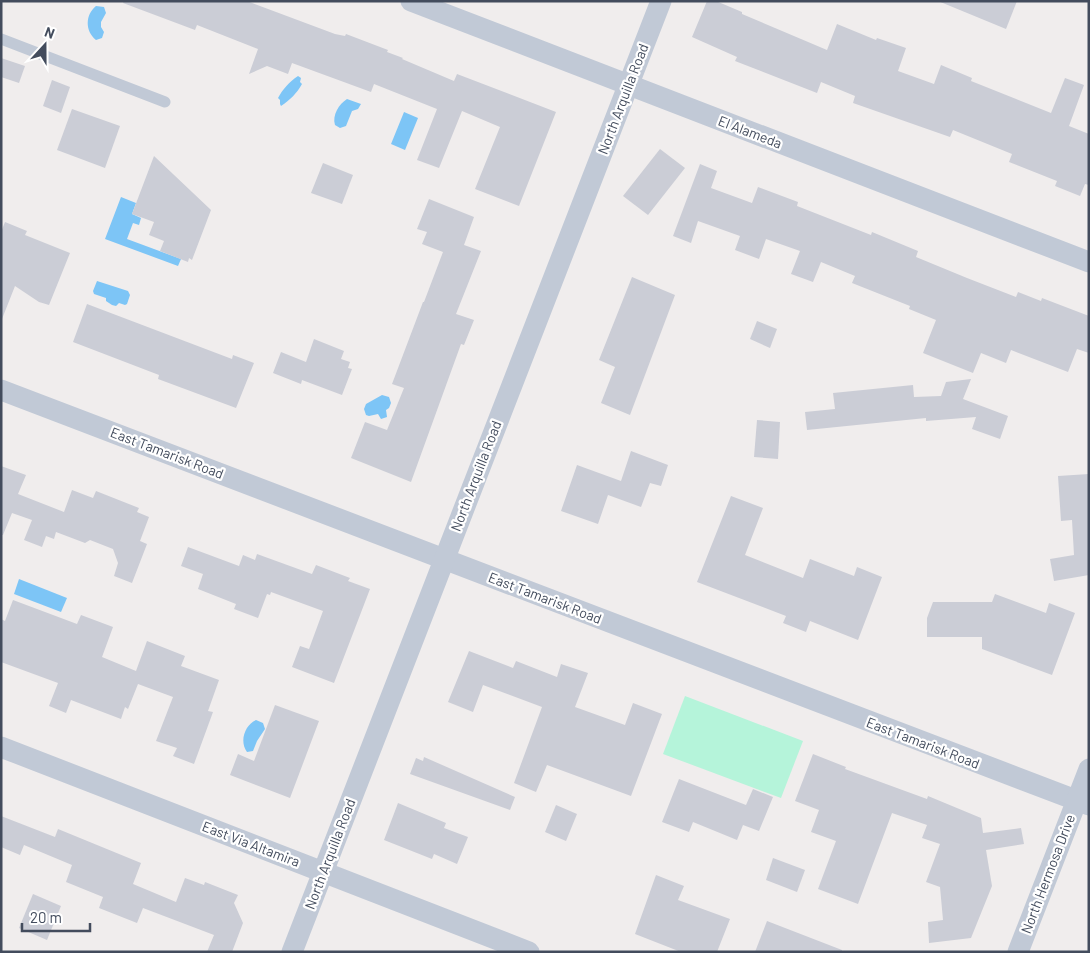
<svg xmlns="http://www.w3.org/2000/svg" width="1090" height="953" font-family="Barlow,sans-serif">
	<rect width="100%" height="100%" fill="#f0eded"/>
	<path fill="#b5f4da" d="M 685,696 L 803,741 L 781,798 L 663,754 Z"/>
	<g fill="#7dc5f6">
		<path d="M 96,6 L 104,7 L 106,13 L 101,22 L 101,27 L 104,32 L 102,38 L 96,40 C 85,31 85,15 96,6 Z"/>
		<path d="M 298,76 L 301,78 L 300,82 L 302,84 C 297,93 290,100 281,106 L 280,104 L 280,100 L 278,98 C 283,89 289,82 298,76 Z"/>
		<path d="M 347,99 L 361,104 L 358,109 L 352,111 L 346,126 L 340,128 L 335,125 C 332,115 339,104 347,99 Z"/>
		<path d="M 404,112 L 418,118 L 405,150 L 391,144 Z"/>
		<path d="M 121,197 L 136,203 L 132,214 L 141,218 L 139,225 L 133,223 L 127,239 L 181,259 L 178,266 L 105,239 Z"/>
		<path d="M 97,281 L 128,291 L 130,295 L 127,304 L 125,305 L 119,303 L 116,306 L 112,305 L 106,301 L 106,298 L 94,294 L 93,291 Z"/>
		<path d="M 382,395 L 389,397 L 391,403 L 389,408 L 386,410 L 387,417 L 381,419 L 378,414 L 369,416 L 366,415 L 364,409 L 366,404 Z"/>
		<path d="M 19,579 L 67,598 L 61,612 L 14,594 Z"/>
		<path d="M 256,720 L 263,723 L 265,729 L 257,741 L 253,751 L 247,752 C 239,741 245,725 256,720 Z"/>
	</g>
	<g fill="#cbcdd6">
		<path d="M 124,1 L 247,1 L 335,34 L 345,36 L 346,34 L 388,50 L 387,52 L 403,58 L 402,59 L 454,81 L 457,74 L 556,112 L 519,206 L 475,189 L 500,127 L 462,111 L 439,168 L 417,160 L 437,109 L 374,84 L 371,92 L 292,63 L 288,74 L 267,66 L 249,74 L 258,49 L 197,25 L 195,30 L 123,3 Z"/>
		<path d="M 707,1 L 716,1 L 742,12 L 742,14 L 827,50 L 837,24 L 876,40 L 877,38 L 906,48 L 898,71 L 934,84 L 941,65 L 972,78 L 971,81 L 1051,113 L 1065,78 L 1084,85 L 1069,126 L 1089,134 L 1089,185 L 1085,184 L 1080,196 L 1055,186 L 1057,181 L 1009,162 L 1012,154 L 953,130 L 950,137 L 853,103 L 855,96 L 821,82 L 817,93 L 735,61 L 737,57 L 692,37 Z"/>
		<path d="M 938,1 L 1017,1 L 1006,29 Z"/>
		<path d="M 1,58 L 25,66 L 19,83 L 1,77 Z"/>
		<path d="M 52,80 L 70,87 L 61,113 L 43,106 Z"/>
		<path d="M 72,109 L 120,126 L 105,168 L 57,150 Z"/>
		<path d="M 660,149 L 685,168 L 648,215 L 623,196 Z"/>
		<path d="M 154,156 L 211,210 L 192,260 L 189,258 L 188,262 L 160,251 L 164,241 L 149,235 L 154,222 L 132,214 Z"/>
		<path d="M 323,163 L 353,175 L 342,204 L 311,193 Z"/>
		<path d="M 700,164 L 717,171 L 711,188 L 752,203 L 758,187 L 798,202 L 797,206 L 871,235 L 872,232 L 918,251 L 916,257 L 967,278 L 1016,297 L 1018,292 L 1041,301 L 1042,298 L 1089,316 L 1089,353 L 1077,349 L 1068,372 L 1011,350 L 1006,363 L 981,353 L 973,373 L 923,353 L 936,320 L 909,309 L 910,306 L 852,283 L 855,276 L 821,262 L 813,282 L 791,274 L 800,251 L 766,239 L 759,259 L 735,250 L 740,236 L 698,221 L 691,243 L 673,236 Z"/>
		<path d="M 429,199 L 474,217 L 464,245 L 481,251 L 456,314 L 474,320 L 464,345 L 461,344 L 411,482 L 351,458 L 365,422 L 387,430 L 404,388 L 392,384 L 423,302 L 424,302 L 443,252 L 422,244 L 427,232 L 417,229 Z"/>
		<path d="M 5,222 L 27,231 L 25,235 L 70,253 L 49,305 L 39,302 L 15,286 L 2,319 L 1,232 Z"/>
		<path d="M 632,277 L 675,295 L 630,415 L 601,403 L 615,367 L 599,360 Z"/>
		<path d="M 87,304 L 232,359 L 233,355 L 254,363 L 236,408 L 158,379 L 159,375 L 73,342 Z"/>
		<path d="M 757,321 L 777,329 L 770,348 L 750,339 Z"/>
		<path d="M 314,339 L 344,351 L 341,359 L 350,362 L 348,368 L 352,369 L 342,395 L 302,380 L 301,384 L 273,373 L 281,352 L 306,362 Z"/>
		<path d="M 971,379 L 963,399 L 1008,416 L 1000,439 L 972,429 L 976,417 L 926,421 L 926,418 L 807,430 L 805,412 L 835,409 L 833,393 L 913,385 L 914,397 L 941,396 L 946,382 Z"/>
		<path d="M 757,420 L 780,422 L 778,459 L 754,457 Z"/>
		<path d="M 631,451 L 668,465 L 661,486 L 650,483 L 641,507 L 608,495 L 598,524 L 561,511 L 577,465 L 621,481 Z"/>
		<path d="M 1,466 L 26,475 L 18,494 L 64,512 L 72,490 L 93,498 L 96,491 L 139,508 L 137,512 L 149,517 L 140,541 L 147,544 L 132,583 L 114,576 L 118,563 L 113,549 L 90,540 L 85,543 L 56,532 L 54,539 L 46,536 L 42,547 L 24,540 L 32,520 L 12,513 L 3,535 L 1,535 Z"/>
		<path d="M 1089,474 L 1089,575 L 1054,581 L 1050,559 L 1074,555 L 1072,520 L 1061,521 L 1058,476 Z"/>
		<path d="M 731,496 L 763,508 L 745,555 L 803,578 L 810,559 L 854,576 L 857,567 L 882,577 L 858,640 L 810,621 L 806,632 L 783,623 L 786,616 L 697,582 Z"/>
		<path d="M 188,547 L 239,566 L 243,555 L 255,560 L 257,554 L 312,574 L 316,565 L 350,578 L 348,581 L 370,589 L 334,683 L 292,667 L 300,646 L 309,649 L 323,611 L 271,592 L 270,595 L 267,594 L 258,618 L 234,609 L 236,604 L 198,589 L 203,574 L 181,566 Z"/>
		<path d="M 995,594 L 1046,613 L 1049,603 L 1075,613 L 1052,675 L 982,649 L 982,637 L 927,637 L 927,618 L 933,602 L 992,602 Z"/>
		<path d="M 13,600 L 77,624 L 81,615 L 113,627 L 102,657 L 136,671 L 147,641 L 185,656 L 181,666 L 219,680 L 208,711 L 213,712 L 194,764 L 173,756 L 177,748 L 156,741 L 173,697 L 138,684 L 128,709 L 125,707 L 121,719 L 71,700 L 66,713 L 49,706 L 58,683 L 1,662 L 1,619 L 5,621 Z"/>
		<path d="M 469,651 L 513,668 L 516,661 L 557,677 L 561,664 L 588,673 L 575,707 L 625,725 L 633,703 L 662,714 L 631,796 L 547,765 L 536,792 L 514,783 L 542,707 L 483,685 L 473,712 L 448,702 Z"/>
		<path d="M 275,705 L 319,721 L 290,798 L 230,775 L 238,754 L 254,761 Z"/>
		<path d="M 813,754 L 846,767 L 845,769 L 927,799 L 928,796 L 981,818 L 983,833 L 1021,828 L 1024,844 L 986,850 L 992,886 L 971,938 L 929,943 L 928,922 L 943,920 L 940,887 L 926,882 L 940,844 L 922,838 L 927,825 L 892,813 L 858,904 L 818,889 L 836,841 L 811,832 L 819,810 L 795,801 Z"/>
		<path d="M 424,757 L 515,797 L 510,810 L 410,774 L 416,758 L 423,761 Z"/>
		<path d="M 679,779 L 746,805 L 753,789 L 773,797 L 759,831 L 743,825 L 737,840 L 693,822 L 689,832 L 662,822 Z"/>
		<path d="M 398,803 L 446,823 L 444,828 L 468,837 L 457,864 L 434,854 L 432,859 L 384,840 Z"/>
		<path d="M 556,805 L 577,814 L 566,841 L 545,832 Z"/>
		<path d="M 1,816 L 55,837 L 58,829 L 141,863 L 133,884 L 176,902 L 185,878 L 204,885 L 205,882 L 238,895 L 234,903 L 243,923 L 232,952 L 207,952 L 214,935 L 143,908 L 137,923 L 99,908 L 103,897 L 66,882 L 72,865 L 24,845 L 20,855 L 1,847 Z"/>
		<path d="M 773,858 L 805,870 L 797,892 L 766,880 Z"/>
		<path d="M 656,875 L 684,886 L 678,900 L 730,919 L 717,952 L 681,952 L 635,934 Z"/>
		<path d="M 33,894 L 61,906 L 47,940 L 19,928 Z"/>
		<path d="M 767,921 L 842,950 L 842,952 L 755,952 Z"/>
	</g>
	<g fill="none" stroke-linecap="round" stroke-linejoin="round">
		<path stroke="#c1c9d6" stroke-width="11" d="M 1,39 L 165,102"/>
		<g stroke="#c1c9d6" stroke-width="21">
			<path d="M 411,1 L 1089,262"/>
			<path d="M 1,390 L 1089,805"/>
			<path d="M 1,747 L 529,952"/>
			<path d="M 292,952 L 661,1"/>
			<path d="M 1018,952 L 1089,769"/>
		</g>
	</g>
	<g text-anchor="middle" stroke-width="4.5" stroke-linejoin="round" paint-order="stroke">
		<g font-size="14" fill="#434c5d" stroke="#fff">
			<text transform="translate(623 99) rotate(-69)" y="5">North Arquilla Road</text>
			<text transform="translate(750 132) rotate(21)" y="5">El Alameda</text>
			<text transform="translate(167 453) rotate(21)" y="5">East Tamarisk Road</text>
			<text transform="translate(476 476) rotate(-69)" y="5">North Arquilla Road</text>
			<text transform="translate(545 598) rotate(21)" y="5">East Tamarisk Road</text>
			<text transform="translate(923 743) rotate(21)" y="5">East Tamarisk Road</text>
			<text transform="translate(251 844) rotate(21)" y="5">East Via Altamira</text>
			<text transform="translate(330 854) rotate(-69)" y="5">North Arquilla Road</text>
			<text transform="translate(1048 874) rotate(-69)" y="5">North Hermosa Drive</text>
		</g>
	</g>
	<rect width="1090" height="953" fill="none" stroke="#434c5d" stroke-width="5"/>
	<g transform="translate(45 45) rotate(21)" stroke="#ffffff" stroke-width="4" paint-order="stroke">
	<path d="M0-4L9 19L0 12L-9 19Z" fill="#434c5d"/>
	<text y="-8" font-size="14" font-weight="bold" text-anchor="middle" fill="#434c5d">N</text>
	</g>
	<path d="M22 923v8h68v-8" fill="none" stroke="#434c5d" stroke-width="2.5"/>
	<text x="30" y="923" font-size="15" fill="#434c5d" stroke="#ffffff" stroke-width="4" paint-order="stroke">20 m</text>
</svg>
